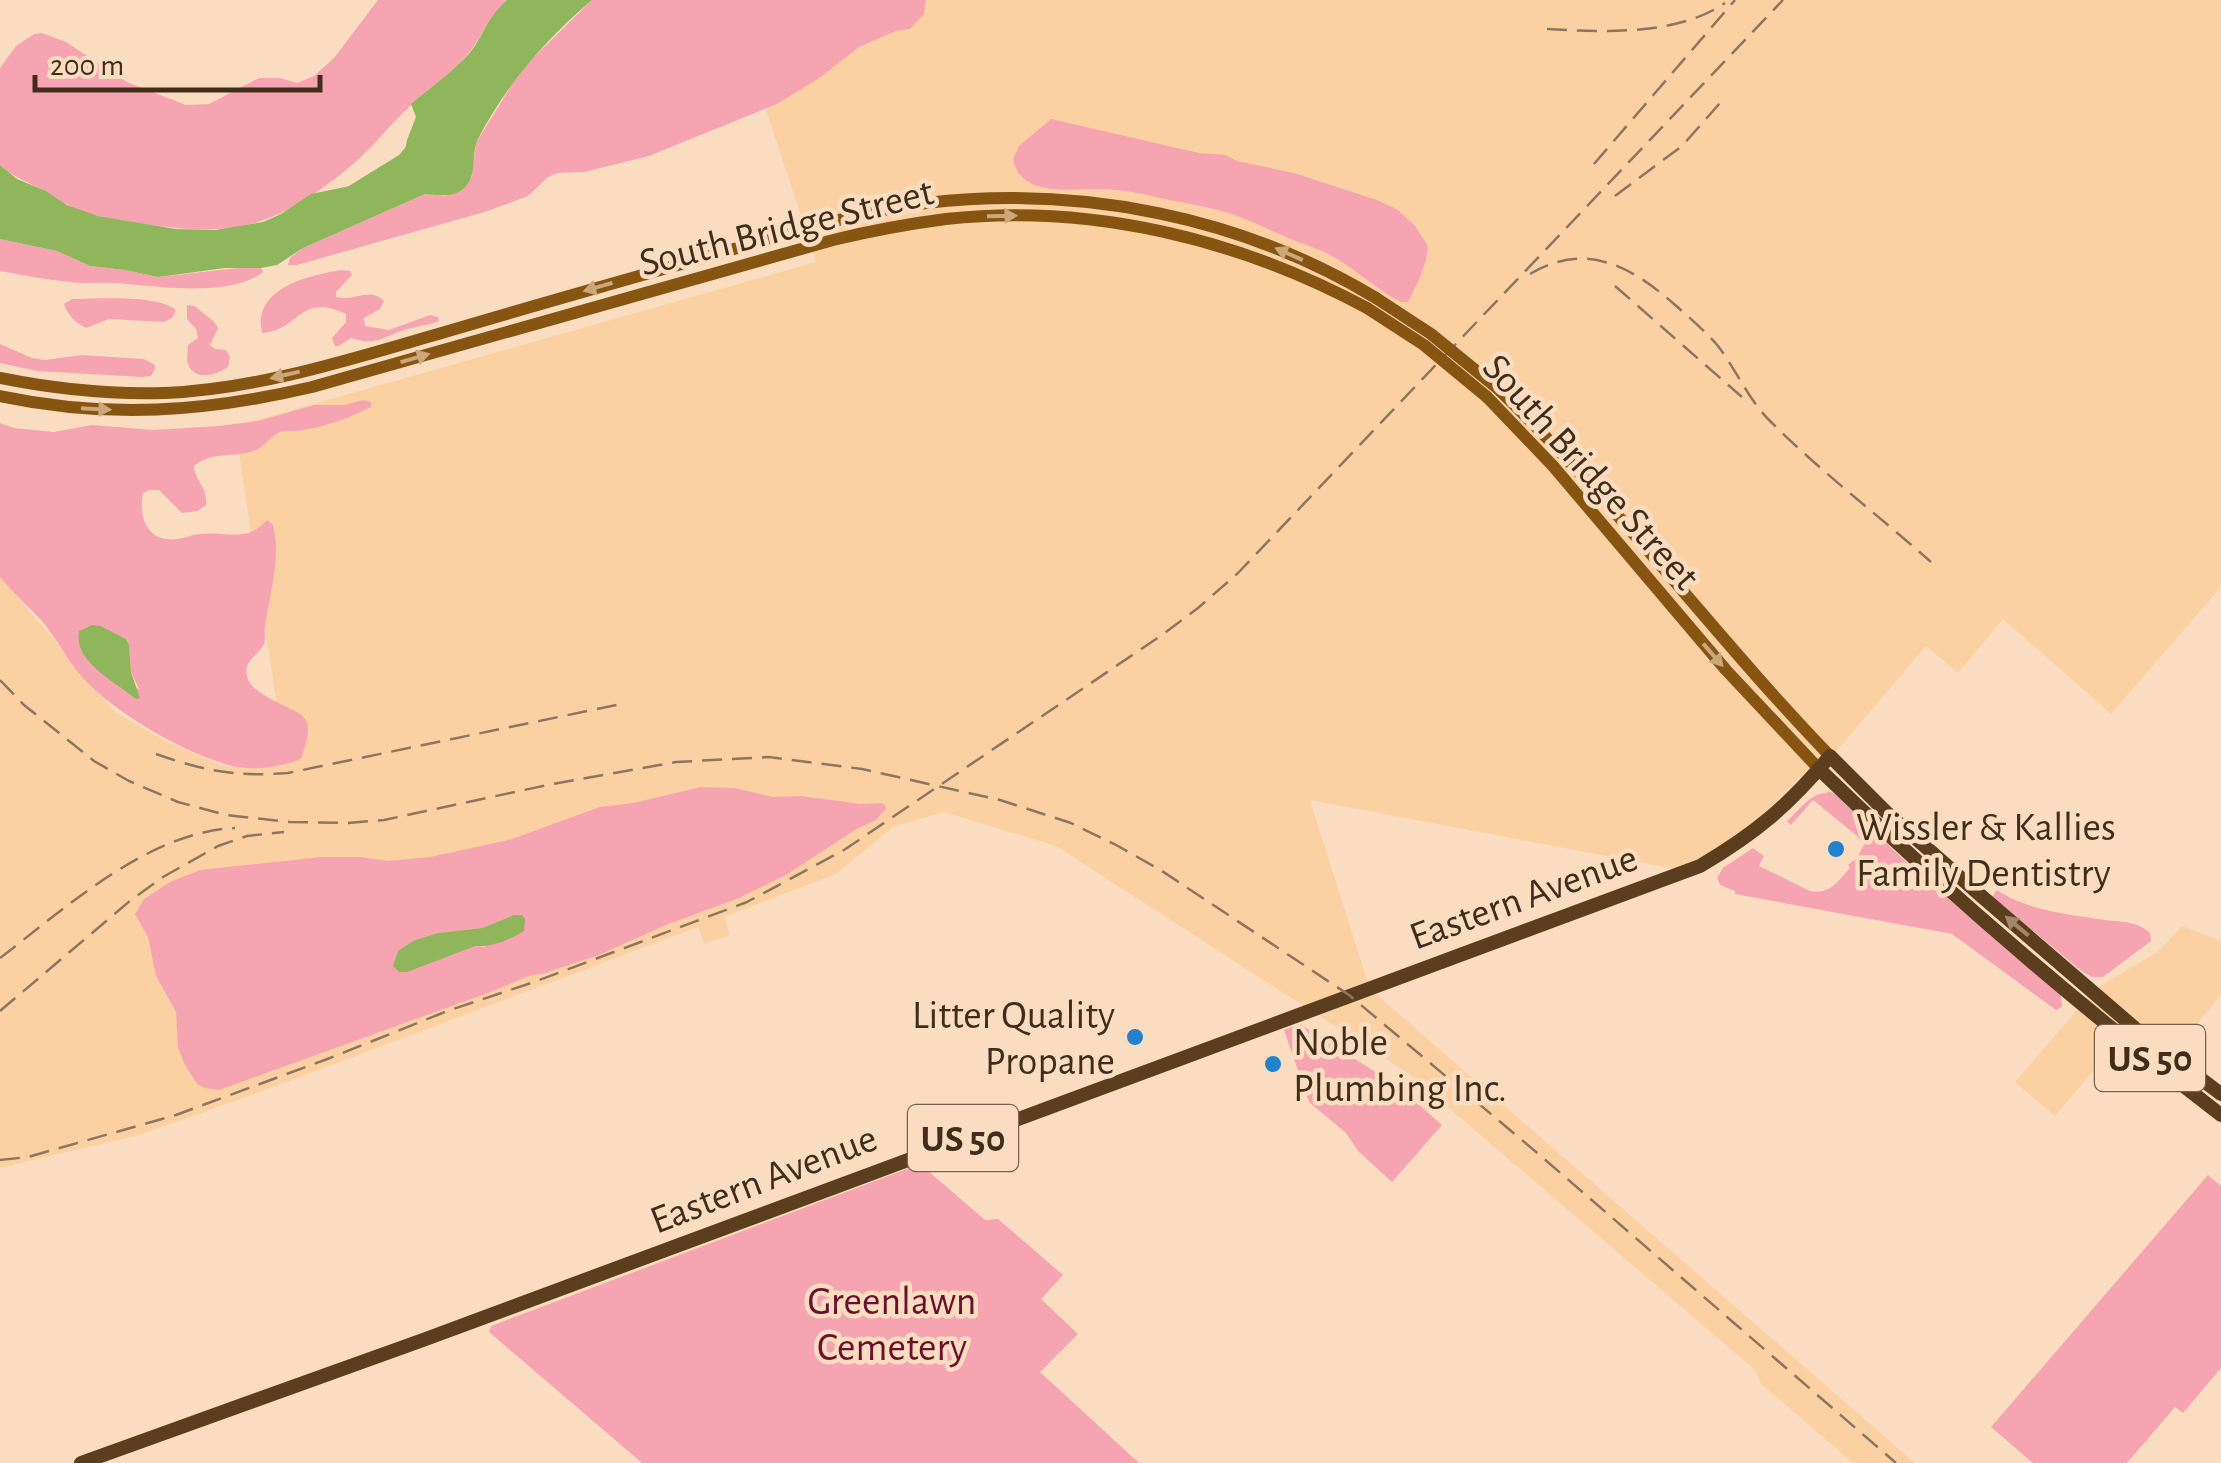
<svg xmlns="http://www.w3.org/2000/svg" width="2221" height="1463" font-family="'Alegreya Sans',sans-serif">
	<rect width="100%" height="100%" fill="#faddc0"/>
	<g fill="#fbd1a4">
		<path d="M 730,0 L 2221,0 L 2221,587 L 2111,714 L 2003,619 L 1958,673 L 1926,646 L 1834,754 L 1799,778 L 1750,829 L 1681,870 L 1310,800 L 1366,977 L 1377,995 L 1915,1463 L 1853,1463 L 1761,1384 L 1754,1369 L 1409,1074 L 1056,846 L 944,812 L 893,827 L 836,874 L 724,917 L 730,935 L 704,944 L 698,927 L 252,1095 L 139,1135 L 0,1168 L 0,576 L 115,712 L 163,740 L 220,765 L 286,766 L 235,426 L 816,262 Z"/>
		<path d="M 2182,926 L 2221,941 L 2221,995 L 2174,1051 L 2136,1021 L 2055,1116 L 2015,1082 L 2095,989 L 2159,951 Z"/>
	</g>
	<g fill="#f7a4b2" fill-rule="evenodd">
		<path d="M 378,0 L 507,0 C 485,19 485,35 467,55 C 451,74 428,88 410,106 C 388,127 369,152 345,171 C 272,229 231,238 139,223 C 114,219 88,216 66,204 C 57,199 49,192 39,188 C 25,181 12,176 0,165 L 0,68 L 16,46 L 34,34 L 42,33 L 66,42 L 127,82 L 186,105 L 209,104 L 259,78 L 280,78 L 297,83 L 314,76 L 334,58 Z"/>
		<path d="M 592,0 L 926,0 L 924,14 L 910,29 L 896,31 L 859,47 L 818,79 L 777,104 L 649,156 L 584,172 L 558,173 L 548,177 L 528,196 L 488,211 L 297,265 L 288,265 L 290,258 L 303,248 L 425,194 L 446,196 L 472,177 L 476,143 L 513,83 L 533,58 Z"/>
		<path d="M 1051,119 L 1199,153 L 1226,155 L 1237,161 L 1294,173 L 1377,200 L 1398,210 L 1415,226 L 1428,246 L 1426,260 L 1419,280 L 1408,302 L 1401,302 C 1373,288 1352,265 1324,252 C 1313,247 1300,243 1288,238 C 1266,229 1249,219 1225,212 C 1198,204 1170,201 1143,194 C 1128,191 1112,189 1097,189 C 1069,189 1020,197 1013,159 L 1019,146 Z"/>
		<path d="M 0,239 L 57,251 L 90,266 L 125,270 L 158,277 L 257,266 L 261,268 L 263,272 C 232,298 155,286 117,283 C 101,282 85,284 70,282 C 47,280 23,275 0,271 Z"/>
		<path d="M 342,270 L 350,271 L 352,275 L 336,292 L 336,297 C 354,302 370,286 384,301 L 380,309 L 364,318 L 365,326 L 389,330 L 430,315 L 438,317 L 439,321 C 426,326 411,327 398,332 C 378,340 374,345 351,338 L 339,346 L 335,346 L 332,338 L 346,322 L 346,314 C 298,292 300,331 262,333 C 252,288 309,275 342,270 Z"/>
		<path d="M 72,299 C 96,299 157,294 176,310 L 172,318 L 164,322 L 109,319 L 86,328 C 77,324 67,315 64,304 Z"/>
		<path d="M 187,305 L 195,306 C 202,313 215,320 218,328 L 210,345 L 215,349 L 226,350 L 230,357 L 228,367 C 217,375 195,382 188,364 C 186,358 188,352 188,345 L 198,338 L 196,329 L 187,319 Z"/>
		<path d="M 0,344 L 32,358 L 45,360 L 81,355 L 144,359 L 155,365 L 155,369 L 151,376 L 142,377 L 37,371 L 0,363 Z"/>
		<path d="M 363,400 L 371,402 L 371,407 C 351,417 326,427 303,430 C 296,432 287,430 280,432 C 270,436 265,447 254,451 C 233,458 212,451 194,466 C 195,482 208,486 206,505 L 198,511 L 182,513 L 159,490 L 149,490 L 143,493 C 138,519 148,543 178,539 C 186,538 193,534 201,534 C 228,531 247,543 267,520 L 273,525 C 281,559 270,593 265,627 C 264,632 266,638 264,643 C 260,656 243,659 247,676 C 249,685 254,688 261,693 C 298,718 320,706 301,759 C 282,767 254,771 233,766 C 186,755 108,710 77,671 C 65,655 55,637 42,621 C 28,606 13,593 0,577 L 0,423 L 14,428 L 54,432 L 92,425 L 153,430 L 218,426 L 258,421 L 314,405 L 344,405 ZM 101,626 L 126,639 L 129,645 L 131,672 L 139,689 L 112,680 L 100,671 Z"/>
		<path d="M 701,787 L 735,788 L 772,797 L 801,796 L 861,804 L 882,803 L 885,805 L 886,809 L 876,820 L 855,830 L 786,875 L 737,899 L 671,923 L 599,955 L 545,973 L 529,976 L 488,993 L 219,1090 L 205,1088 L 197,1084 L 185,1065 L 178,1048 L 176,1012 L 156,976 L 148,937 L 135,914 L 144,899 L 170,882 L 200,870 L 322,857 L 361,857 L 388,861 L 430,857 L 509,840 L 600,807 L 633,803 ZM 514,915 L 485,947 L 475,946 L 438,933 L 482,928 Z"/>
		<path d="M 1828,791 L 1837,795 L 1909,865 L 2061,995 L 2062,1007 L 2056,1010 L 1952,934 L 1735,894 L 1735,891 L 1720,885 L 1717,878 L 1723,868 L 1753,848 L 1764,856 L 1759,866 L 1810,891 C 1830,895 1838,881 1850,868 L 1848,865 L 1857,858 L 1864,845 L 1857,836 L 1813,800 L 1791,825 L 1787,821 C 1800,810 1810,793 1827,793 Z"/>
		<path d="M 1997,890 C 2028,911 2069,914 2105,920 C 2122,922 2137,921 2150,933 L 2151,941 L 2103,977 L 2092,977 L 2084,973 L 1992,897 Z"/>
		<path d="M 1300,1024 L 1399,1087 L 1442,1125 L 1392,1182 L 1359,1152 L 1346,1133 L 1309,1102 L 1284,1030 Z"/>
		<path d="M 920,1164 L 985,1220 L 998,1219 L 1063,1275 L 1041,1299 L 1078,1334 L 1040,1372 L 1139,1463 L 642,1463 L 489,1332 L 491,1326 Z"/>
		<path d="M 2208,1175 L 2221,1186 L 2221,1368 L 2183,1413 L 2175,1407 L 2127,1463 L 2033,1463 L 1991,1427 Z"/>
	</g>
	<g fill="#90b65c">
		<path d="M 507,0 L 592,0 C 547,38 505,86 478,139 C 470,155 479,176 463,189 C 452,198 438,195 425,194 L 303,248 L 277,265 L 261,268 L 225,268 L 158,277 L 125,270 L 90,266 L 57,251 L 0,239 L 0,165 L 17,179 L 46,191 L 67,205 L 98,216 L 176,229 L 215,230 L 263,222 L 281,214 L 311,194 L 350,186 L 376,184 L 402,166 L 407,140 L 416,117 L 411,104 C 429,89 449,74 466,57 C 484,38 484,20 507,0 Z"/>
		<path d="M 92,625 L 101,626 L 126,639 L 129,645 L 131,672 L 140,698 L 136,699 L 132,696 C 112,680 73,660 79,631 Z"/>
		<path d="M 514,915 L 522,915 L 525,919 L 524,931 C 509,940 492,947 475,946 L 407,972 L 399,972 L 393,966 L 398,951 L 413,941 L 438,933 L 482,928 Z"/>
	</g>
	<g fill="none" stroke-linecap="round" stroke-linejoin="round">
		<path stroke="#90b65c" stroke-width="18" d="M 350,196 L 405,162 L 417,147"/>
		<g stroke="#875512" stroke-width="12">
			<path d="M 0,378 C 55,389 109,395 165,393 C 260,389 354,358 445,332 C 529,307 614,283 699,259 C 774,238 848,213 926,203 C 1082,185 1242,217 1376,298"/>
			<path d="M 1496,387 C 1616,502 1715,637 1830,756"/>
			<path d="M 0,396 C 109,419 205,412 312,387 L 833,240 C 870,231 907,224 946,219 C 1091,203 1239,239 1367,308"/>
			<path d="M 1487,397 L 1553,466 L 1726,670 L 1819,769"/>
		</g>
		<g stroke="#5b3e1d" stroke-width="14">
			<path d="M 1819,769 C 1946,892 2081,1007 2221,1115"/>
			<path d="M 81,1463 L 423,1340 L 1700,866 C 1756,833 1788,806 1830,756 L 1886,812 L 1979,894 L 2144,1036 L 2221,1094"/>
		</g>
		<g stroke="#8d765f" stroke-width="2.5" stroke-dasharray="20 10" stroke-linecap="butt">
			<path d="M 1547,29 C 1603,32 1677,36 1725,3"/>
			<path d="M 1594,164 L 1735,0"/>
			<path d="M 1615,196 L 1682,146 L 1720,103"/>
			<path d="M 1530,274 C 1585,241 1631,266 1674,304 C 1689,317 1705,331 1718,346 C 1737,371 1748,399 1770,421 C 1820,471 1878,515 1931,562"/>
			<path d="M 1615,286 L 1742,397"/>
			<path d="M 0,680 L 24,705 L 94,761 L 129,781 L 178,802 L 226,815 L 290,822 L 347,823 L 384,820 L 552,784 L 676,762 L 769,757 L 862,769 L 1000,800 L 1071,823 L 1118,846 L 1162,871 L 1349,995 L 1535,1151 L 1896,1463"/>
			<path d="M 156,754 C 205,771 235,777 288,773 L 626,703"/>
			<path d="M 0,958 C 67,907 148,832 235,828"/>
			<path d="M 0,1011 L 131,900 L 163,877 L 218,846 L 247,836 L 284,832"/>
			<path d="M 0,1160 L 28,1157 L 176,1115 L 330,1058 L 450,1010 L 534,982 L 747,902 L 844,850 L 1162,635 L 1198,608 L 1238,573 L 1783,0"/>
		</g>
		<g stroke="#875512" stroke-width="12">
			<path d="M 1376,298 L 1431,334 L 1496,387"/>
			<path d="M 1367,308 L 1424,345 L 1487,397"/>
		</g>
	</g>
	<defs><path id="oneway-solid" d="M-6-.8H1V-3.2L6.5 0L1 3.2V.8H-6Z" transform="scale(2.5)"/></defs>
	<g fill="#cca77a">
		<use href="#oneway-solid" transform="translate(1002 216) rotate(-1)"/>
		<use href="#oneway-solid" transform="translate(1289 254) rotate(-156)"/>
		<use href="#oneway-solid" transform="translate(598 287) rotate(164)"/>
		<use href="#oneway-solid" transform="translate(415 358) rotate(-16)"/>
		<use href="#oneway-solid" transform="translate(285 375) rotate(167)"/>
		<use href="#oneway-solid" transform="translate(96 409) rotate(3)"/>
		<use href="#oneway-solid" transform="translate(1713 655) rotate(49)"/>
	</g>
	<use fill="#a38666" href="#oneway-solid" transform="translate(2017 926) rotate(-140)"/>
	<g fill="#2282ce" stroke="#faddc0" stroke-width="4">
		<circle cx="1836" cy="849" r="10"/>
		<circle cx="1135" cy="1037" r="10"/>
		<circle cx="1273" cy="1064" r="10"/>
	</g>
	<g text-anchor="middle" stroke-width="9" stroke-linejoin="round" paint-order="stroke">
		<g fill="#faddc0" stroke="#78624c" stroke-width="2.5">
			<rect x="2095" y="1025" width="110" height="66" rx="8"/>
			<rect x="908" y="1105" width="110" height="66" rx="8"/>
		</g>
		<g font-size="38" font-weight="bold" fill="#402e1a">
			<text x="2150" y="1071">US 50</text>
			<text x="963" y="1151">US 50</text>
		</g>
		<g font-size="40" fill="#402e1a" stroke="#faddc0">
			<text transform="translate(786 226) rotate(-14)" y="14">South Bridge Street</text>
			<text transform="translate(1592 471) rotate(48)" y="14">South Bridge Street</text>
			<text transform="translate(1523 896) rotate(-20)" y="14">Eastern Avenue</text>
			<text transform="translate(763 1178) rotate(-21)" y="14">Eastern Avenue</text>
		</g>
		<g font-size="40" fill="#402e1a" stroke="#faddc0" text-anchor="start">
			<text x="1856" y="840">Wissler &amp; Kallies<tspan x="1856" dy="46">Family Dentistry</tspan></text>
			<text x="1115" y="1028" text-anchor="end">Litter Quality<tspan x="1115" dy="46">Propane</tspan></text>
			<text x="1293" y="1055">Noble<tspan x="1293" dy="46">Plumbing Inc.</tspan></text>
		</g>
		<g font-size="40" fill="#6b0f2d" stroke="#faddc0">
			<text x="892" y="1314">Greenlawn<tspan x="892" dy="46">Cemetery</tspan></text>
		</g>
	</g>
	<path d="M35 75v15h285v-15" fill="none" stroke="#402e1a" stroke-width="5"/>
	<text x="50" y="75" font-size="30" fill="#402e1a" stroke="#faddc0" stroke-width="8" paint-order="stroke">200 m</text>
</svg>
